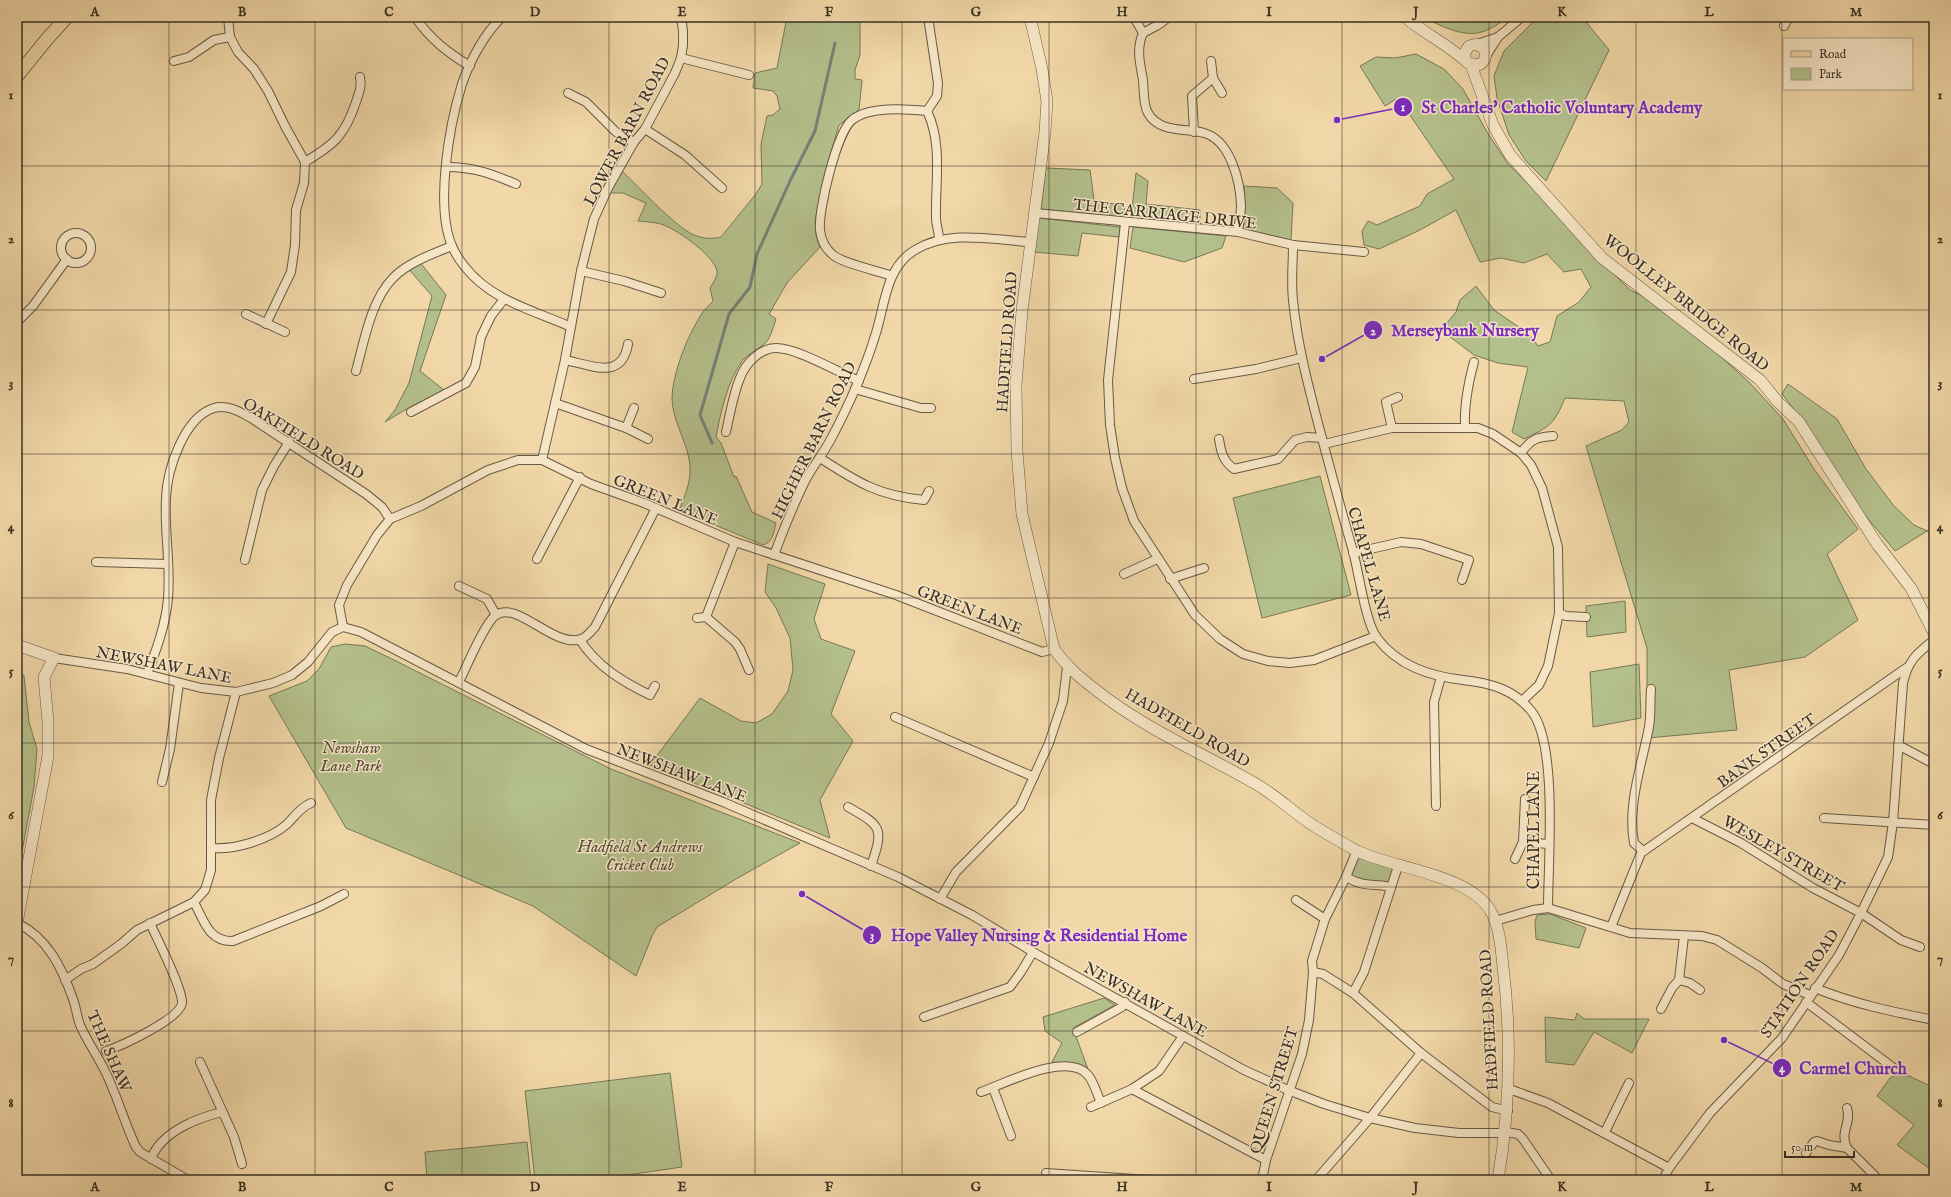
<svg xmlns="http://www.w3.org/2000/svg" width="1951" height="1197" font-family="'IM FELL English',serif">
	<rect width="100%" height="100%" fill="#f2d8a8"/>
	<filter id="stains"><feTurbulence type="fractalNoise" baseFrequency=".005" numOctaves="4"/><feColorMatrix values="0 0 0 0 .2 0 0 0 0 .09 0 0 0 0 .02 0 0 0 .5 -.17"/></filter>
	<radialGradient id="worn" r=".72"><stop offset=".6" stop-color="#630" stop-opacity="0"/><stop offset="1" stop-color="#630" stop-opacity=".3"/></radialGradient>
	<g fill="#b4c08c" stroke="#767858">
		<path d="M 787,17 L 860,17 L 860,55 L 855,70 L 855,79 L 862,80 L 859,110 L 839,125 L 825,172 L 815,220 L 816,235 L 820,247 L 787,283 L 769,314 L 776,319 C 773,328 770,341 762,346 C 755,351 747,355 742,361 C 727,383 721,411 716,437 L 721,443 L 734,477 L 736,476 L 752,512 L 776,523 C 774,532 773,542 763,545 L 679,510 C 685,496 691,482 690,466 C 689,445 672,421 672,398 C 673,372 687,337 701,315 C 704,309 709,306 713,301 L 710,288 C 713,283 718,276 717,271 C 714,256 680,232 666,226 C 658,222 647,222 638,221 L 646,203 L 623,193 L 605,193 L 619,168 C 636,184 675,227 694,235 C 704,239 711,239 721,237 L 756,194 L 762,184 L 761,144 L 767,116 L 773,115 L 780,109 L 777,96 L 773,91 L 753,88 L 755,73 L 777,68 Z"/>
		<path d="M 1423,17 L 1508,17 C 1502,21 1495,27 1487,30 C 1466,40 1442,26 1423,17 Z"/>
		<path d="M 1538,17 L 1582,17 L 1609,50 L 1546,181 L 1526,161 L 1509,135 L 1497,98 L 1494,76 L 1504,51 Z"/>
		<path d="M 1416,54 L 1444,69 L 1463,89 L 1487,132 L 1508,164 L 1562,216 L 1595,255 L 1630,290 L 1677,313 L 1710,347 L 1749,382 L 1783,419 L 1814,469 L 1858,529 L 1827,554 L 1858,620 L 1805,657 L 1729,670 L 1737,730 L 1647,738 L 1647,648 L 1586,446 L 1622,430 L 1629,422 L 1624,401 L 1565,398 C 1554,425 1549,427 1524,439 L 1512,432 L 1528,367 L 1498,363 L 1474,355 L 1441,330 L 1456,312 L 1460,300 L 1476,286 L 1494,310 L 1529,334 L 1538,346 L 1550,342 L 1557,316 L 1579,302 L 1591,287 L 1581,269 L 1564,272 L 1547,254 L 1524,263 L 1501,258 L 1480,262 L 1456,210 L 1420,230 L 1379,249 L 1364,245 L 1362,231 L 1368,221 L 1377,225 L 1420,206 L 1427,194 L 1454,179 L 1398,98 L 1385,106 L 1360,66 L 1376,57 L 1395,58 Z"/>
		<path d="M 1046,168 L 1090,170 L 1094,200 L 1124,206 L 1126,218 L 1041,209 Z"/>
		<path d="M 1136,173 L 1148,181 L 1146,204 L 1200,210 L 1200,225 L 1131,218 Z"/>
		<path d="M 1244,186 L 1277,188 L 1293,203 L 1291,240 L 1244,229 Z"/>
		<path d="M 1039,218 L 1120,227 L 1119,237 L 1082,233 L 1078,256 L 1034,252 Z"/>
		<path d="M 1133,227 L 1226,236 L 1222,248 L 1184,262 L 1130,248 Z"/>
		<path d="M 419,261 L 446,295 L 420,371 L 444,390 L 405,410 L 385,422 L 395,410 L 409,383 L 432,296 L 407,267 Z"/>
		<path d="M 1788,384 L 1837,419 L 1866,469 L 1894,506 L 1914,525 L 1927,531 L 1934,528 L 1934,533 L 1927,531 L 1895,551 L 1850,497 L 1802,420 L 1782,394 Z"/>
		<path d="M 1320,476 L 1351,595 L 1262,618 L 1233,498 Z"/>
		<path d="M 768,564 L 825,584 L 814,619 L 821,639 L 855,651 L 831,714 L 853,741 L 820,800 L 830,838 L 650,765 L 700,698 L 741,721 L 756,723 L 772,714 L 788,691 L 793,670 L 790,638 L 776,608 L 765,592 Z"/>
		<path d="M 1625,601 L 1626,632 L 1587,637 L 1586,606 Z"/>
		<path d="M 345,644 L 365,646 L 392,659 L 611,769 L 800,843 L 736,879 L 657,927 L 652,936 L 636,976 L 533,906 L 346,828 L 269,696 L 307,681 L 319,669 L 331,647 Z"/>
		<path d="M 1639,664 L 1641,718 L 1593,727 L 1590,672 Z"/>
		<path d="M 17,666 L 24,676 L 29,722 L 37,749 L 34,787 L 17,878 Z"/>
		<path d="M 1358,853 L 1394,867 L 1389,884 L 1368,883 L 1350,876 Z"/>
		<path d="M 1550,914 L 1586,928 L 1579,948 L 1536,939 L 1535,922 L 1537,915 Z"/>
		<path d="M 1104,998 L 1115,1005 L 1073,1028 L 1089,1072 L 1076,1064 L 1052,1062 L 1062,1043 L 1045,1031 L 1043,1017 Z"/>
		<path d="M 1577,1013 L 1584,1019 L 1649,1019 L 1632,1053 L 1594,1032 L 1574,1065 L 1546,1062 L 1545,1017 L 1575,1020 Z"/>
		<path d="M 1901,1072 L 1930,1086 L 1934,1080 L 1934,1172 L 1897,1145 L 1914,1125 L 1877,1096 L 1890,1078 Z"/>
		<path d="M 670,1073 L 682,1167 L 593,1180 L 535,1180 L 525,1091 Z"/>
		<path d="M 527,1142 L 531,1180 L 427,1180 L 425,1152 Z"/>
	</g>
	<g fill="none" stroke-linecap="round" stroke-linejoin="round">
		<path stroke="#77817a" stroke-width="3" d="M 712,443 L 700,415 L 729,314 L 750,287 L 757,254 L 790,181 L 815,131 L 835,43"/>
		<defs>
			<g id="minor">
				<path d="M 228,17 L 230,37 L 238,52 L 254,69 L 268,91 L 285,126 L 305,162 L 304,183 L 296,210 L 295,245 L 291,272 L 266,324"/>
				<path d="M 415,17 C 430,39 448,53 470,66"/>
				<path d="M 502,17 C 484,34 470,61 462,84 C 449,126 435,206 452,246 C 455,253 460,261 465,267 C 491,300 532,310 569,326"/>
				<path d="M 1134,17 L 1143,33 C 1136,49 1140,63 1143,80 C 1144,90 1143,105 1148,113 C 1159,133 1186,128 1204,133 C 1230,140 1240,180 1241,205 C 1241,213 1239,223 1238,232"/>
				<path d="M 1784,26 L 1789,17"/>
				<path d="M 1143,33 L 1158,25 L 1169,17"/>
				<path d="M 1477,44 L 1498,37 L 1522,17"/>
				<path d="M 1486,56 L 1498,37"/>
				<path d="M 681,58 L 749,75"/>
				<path d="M 174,61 L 189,57 L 214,40 L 230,37"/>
				<path d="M 1211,61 L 1213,78 L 1222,93"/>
				<path d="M 568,93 L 586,102 L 616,132 L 634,142"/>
				<path d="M 927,111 L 937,96 L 938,83 L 928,17"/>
				<path d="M 645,129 L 685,155 L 722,188"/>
				<path d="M 1194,132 L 1192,96 L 1213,78"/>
				<path d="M 305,162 C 335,144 345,135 356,102 C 359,93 362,86 360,77"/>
				<path d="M 447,167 C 474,167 492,174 516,184"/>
				<path d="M 1035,213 L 1238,232 L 1293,245 L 1364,252"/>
				<path d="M 1125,223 L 1108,380 L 1110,425 L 1115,458 L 1122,488 L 1134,521 L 1195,615 L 1220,639 L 1243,654 L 1268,661 L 1290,663 L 1314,660 L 1376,636"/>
				<circle cx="76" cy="248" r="15"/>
				<path d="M 1293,245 C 1293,263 1291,282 1293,300 C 1297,343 1308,385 1319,427 C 1330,468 1341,510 1353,551 C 1359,573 1365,621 1377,638 C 1398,666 1430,676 1463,680 C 1490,683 1514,689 1532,712 C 1558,746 1548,863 1548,908"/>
				<path d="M 581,271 L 624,281 L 661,293"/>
				<path d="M 892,276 C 879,271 840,263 832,254 C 825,248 821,239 820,230 C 818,210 837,132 852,120 C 869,106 906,109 927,111 C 943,144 935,183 936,218 C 936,225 939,232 939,239"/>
				<path d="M 246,314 L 285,332"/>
				<path d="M 17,322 L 33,306 L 67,259"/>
				<path d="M 565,360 C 591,365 622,381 628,344"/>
				<path d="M 356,371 C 364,342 371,300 393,278 C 407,263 432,254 452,246"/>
				<path d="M 1194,379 L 1256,369 L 1301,358"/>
				<path d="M 855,389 L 921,408 L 931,408"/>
				<path d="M 555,403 L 626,428 L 648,439"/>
				<path d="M 411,412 L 466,383 L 475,367 L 481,337 L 491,316 L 504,299"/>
				<path d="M 1465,427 C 1464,405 1468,384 1474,362"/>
				<path d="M 626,428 L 634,408"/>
				<path d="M 1392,428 L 1386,402 L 1398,397"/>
				<path d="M 726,432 C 730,414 733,395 740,378 C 745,364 760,348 776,348 C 797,348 838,372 859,381"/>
				<path d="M 1219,439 C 1221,452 1223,461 1234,469 L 1278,459 L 1295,440 L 1307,437 L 1322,438"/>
				<path d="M 1324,444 L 1392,428 L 1478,428 L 1493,434 L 1521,453 L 1531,465 L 1542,488 L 1558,547 L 1559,613 L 1548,666 L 1539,685 L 1522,701"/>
				<path d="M 1521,453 C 1531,439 1537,437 1553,436"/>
				<path d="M 820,458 C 857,482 879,496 924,500 L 929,491"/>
				<path d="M 542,460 L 565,360 L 581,271 L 594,219 L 608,188 L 634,142 L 645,129 L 675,73 L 681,58 L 683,45 L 683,31 L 681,17"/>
				<path d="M 1353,553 L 1401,542 L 1421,544 L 1469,560 L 1462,580"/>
				<path d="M 774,555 C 783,531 793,506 804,483 C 812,467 823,454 831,439 C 849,405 865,369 876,333 C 885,304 886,267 915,250 C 950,229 992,240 1031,242"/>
				<path d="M 537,559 L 580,477"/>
				<path d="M 245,560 L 262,490 L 274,466 L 289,442"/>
				<path d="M 96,562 L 167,564"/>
				<path d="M 1124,574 L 1157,559"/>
				<path d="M 1170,579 L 1204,568"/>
				<path d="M 459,586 L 487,599 L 496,615"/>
				<path d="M 1559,613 L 1566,616 L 1586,617"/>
				<path d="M 706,617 L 735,542"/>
				<path d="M 697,618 L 706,617 L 735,642 L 740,649 L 749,670"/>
				<path d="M 343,627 L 339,605 L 347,585 L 377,535 L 390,519 L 421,506 L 488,470 L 518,460 L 542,460 L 591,484 L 644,503 L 735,542 L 896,595 L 1042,652 L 1054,649"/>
				<path d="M 580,640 C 597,666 621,681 650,695 L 655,686"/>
				<path d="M 54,658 L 127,669 L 201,688 L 236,692 L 273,683 L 292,675 L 308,662 L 332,632 L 343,627 L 361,632 L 586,749 L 723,802 L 898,877 L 972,915 L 1033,952 L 1244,1070 L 1288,1090 L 1324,1104 L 1370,1118 L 1415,1128 L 1459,1133 L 1506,1133"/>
				<path d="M 147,674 C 156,651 166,624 168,598 C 171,565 164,531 166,498 C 167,470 184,417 214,408 C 227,404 240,412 251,418 L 366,494 L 382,507 L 390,519"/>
				<path d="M 459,682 C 466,668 485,622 496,615 C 517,600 555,649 581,639 C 587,637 590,632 595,627 L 656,508"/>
				<path d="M 895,717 L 1034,777"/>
				<path d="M 1898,745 L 1934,764"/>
				<path d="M 162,782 L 170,749 L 179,683"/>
				<path d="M 1436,806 L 1434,702 L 1441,677"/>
				<path d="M 848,807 C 882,826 884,828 871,866"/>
				<path d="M 1692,818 L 1741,843 L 1813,888 L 1861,913 L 1901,940 L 1920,947"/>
				<path d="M 1824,818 L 1934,825"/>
				<path d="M 1523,842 L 1548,844"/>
				<path d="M 212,848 C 234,850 268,840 286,825 C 295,817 299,808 311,803"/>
				<path d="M 1643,851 L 1634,843 C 1627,805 1642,764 1649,727 C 1651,715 1650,701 1651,689"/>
				<path d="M 1515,859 L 1523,842 L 1525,799"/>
				<path d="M 1346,877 C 1365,888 1373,883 1391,887"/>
				<path d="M 940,899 L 956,872 L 1020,807 L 1049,743 L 1063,701 L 1067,667"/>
				<path d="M 1296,900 L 1325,919"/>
				<path d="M 194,902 C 204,921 209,942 233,941 L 321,906 L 344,894"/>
				<path d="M 1495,921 L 1533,910 L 1548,908 L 1630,933 L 1702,936 L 1717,940 L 1762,968 L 1783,984 L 1810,995"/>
				<path d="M 17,923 C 48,938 62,968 73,999 C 76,1007 77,1017 80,1025 C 87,1041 97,1055 105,1071 C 117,1095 124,1122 136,1147 L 140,1152 L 188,1180"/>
				<path d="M 1611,927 L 1641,853 L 1906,668"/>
				<path d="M 1313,972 L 1323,974 L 1353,993 L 1421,1053 L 1492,1107 L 1508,1111"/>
				<path d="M 65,980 L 81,969 L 93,964 L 121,944 L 137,930 L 194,902 L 205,890 L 211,870 L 211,800 L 219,758 L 236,692"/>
				<path d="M 1679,980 L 1690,983 L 1700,990"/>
				<path d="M 1815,988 C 1854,1004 1894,1012 1934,1020"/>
				<path d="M 1353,993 L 1364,972 L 1398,866"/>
				<path d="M 1806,1002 L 1895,1069"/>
				<path d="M 1661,1009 L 1672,988 L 1679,980 L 1684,936"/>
				<path d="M 924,1017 L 1010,987 L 1021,972 L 1033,952"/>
				<path d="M 1077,1032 L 1122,1007 L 1125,1002"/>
				<path d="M 106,1051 C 121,1046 180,1019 182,1003 C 183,989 157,939 150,923"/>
				<path d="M 200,1062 L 234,1137 L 242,1164"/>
				<path d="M 993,1088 L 1011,1136"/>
				<path d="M 1132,1089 L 1266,1160"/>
				<path d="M 1509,1089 L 1548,1103 L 1669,1168"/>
				<path d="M 981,1092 C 1006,1083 1067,1051 1088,1075 C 1094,1082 1097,1094 1101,1103"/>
				<path d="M 1091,1107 L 1132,1089 L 1159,1071 L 1183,1036"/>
				<path d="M 1506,1132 L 1518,1134 L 1523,1139 L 1551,1180"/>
				<path d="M 1605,1132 L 1629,1083"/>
				<path d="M 1847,1148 C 1839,1131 1852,1124 1847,1108"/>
				<path d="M 1806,1153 L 1814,1142 L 1817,1141 L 1829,1145 L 1847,1148 L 1879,1180"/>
				<path d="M 151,1159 C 161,1132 197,1118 222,1112"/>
				<path d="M 1046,1173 L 1149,1180"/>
				<path d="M 1262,1180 L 1266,1160 L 1302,1054 L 1309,1020 L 1313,972 L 1312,961 L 1325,919 L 1346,877 L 1357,850"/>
				<path d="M 1316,1180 L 1370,1118 L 1421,1053"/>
				<path d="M 1663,1180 L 1669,1168 L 1710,1113 L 1782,1038 L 1839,955 L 1861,913 L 1888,857 L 1893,822 L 1903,683 C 1908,661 1916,654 1934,640"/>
			</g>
			<g id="tertiary">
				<path d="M 1030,17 L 1042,69 L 1047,101 L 1045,132 L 1022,311 L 1016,385 L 1017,451 L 1022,514 L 1054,649 C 1067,667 1079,677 1096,690 C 1145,729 1202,753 1256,784 C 1277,796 1294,813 1314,826 C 1327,834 1341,842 1355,850 C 1393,869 1466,873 1490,910 C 1500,927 1501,948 1503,967 C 1512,1040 1510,1108 1498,1180"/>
				<path d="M 1405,17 C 1425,34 1449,45 1468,63 L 1479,65 C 1485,61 1487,56 1484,49 L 1477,44 L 1469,46 L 1464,54 L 1466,61"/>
				<path d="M 1471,65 L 1493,125 L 1510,155 L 1602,258 L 1760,380 L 1778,402 L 1799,422 L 1877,544 L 1911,588 L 1934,633"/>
				<path d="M 17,645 L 54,658 L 44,677 L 48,722 L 48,756 L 17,923"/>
			</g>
			<path id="primary" d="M 17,76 L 47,39 L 67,17"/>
		</defs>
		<use href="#minor" stroke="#675a46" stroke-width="10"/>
		<use href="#tertiary" stroke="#675a46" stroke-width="12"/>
		<use href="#primary" stroke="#393025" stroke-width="14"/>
		<use href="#minor" stroke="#f7e6c6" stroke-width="8"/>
		<use href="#tertiary" stroke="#f7e6c6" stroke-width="11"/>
		<use href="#primary" stroke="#f2d8a8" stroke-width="13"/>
	</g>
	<path fill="none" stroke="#393025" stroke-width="1" stroke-opacity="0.55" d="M 169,17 L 169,1180M 315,17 L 315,1180M 462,17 L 462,1180M 609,17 L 609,1180M 755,17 L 755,1180M 902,17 L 902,1180M 1049,17 L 1049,1180M 1196,17 L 1196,1180M 1342,17 L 1342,1180M 1489,17 L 1489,1180M 1636,17 L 1636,1180M 1782,17 L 1782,1180M 17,166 L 1934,166M 17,310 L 1934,310M 17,454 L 1934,454M 17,598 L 1934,598M 17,743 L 1934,743M 17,887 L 1934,887M 17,1031 L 1934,1031"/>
	<g text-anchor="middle" stroke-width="3" stroke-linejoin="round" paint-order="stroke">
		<g font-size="16" fill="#393025" stroke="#f7e6c6">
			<text transform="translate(626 131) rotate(-62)" y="6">LOWER BARN ROAD</text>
			<text transform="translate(1165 213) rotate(6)" y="6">THE CARRIAGE DRIVE</text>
			<text transform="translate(1687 302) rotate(39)" y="6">WOOLLEY BRIDGE ROAD</text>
			<text transform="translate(1006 342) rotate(-86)" y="6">HADFIELD ROAD</text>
			<text transform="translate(304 438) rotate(32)" y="6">OAKFIELD ROAD</text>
			<text transform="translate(813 440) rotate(-64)" y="6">HIGHER BARN ROAD</text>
			<text transform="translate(666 499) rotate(22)" y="6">GREEN LANE</text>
			<text transform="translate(1370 564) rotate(74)" y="6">CHAPEL LANE</text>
			<text transform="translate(970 609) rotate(21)" y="6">GREEN LANE</text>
			<text transform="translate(164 664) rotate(11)" y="6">NEWSHAW LANE</text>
			<text transform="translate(1188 727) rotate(30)" y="6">HADFIELD ROAD</text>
			<text transform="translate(1766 750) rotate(-35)" y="6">BANK STREET</text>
			<text transform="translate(682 772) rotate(21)" y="6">NEWSHAW LANE</text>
			<text transform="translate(1533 830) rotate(-90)" y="6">CHAPEL LANE</text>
			<text transform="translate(1784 853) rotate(30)" y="6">WESLEY STREET</text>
			<text transform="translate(1799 983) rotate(-56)" y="6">STATION ROAD</text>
			<text transform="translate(1146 999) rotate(29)" y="6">NEWSHAW LANE</text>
			<text transform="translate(1488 1020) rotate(-93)" y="6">HADFIELD ROAD</text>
			<text transform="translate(110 1051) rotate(66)" y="6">THE SHAW</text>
			<text transform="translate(1273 1090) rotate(-73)" y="6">QUEEN STREET</text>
		</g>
		<g font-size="16" font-style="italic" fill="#524d3a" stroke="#f7e6c6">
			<text x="351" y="753">Newshaw<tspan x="351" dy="18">Lane Park</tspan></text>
			<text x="640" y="852">Hadfield St Andrews<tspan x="640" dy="18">Cricket Club</tspan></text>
		</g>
	</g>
	<path fill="none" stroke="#7b2cbf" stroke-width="1.5" d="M1337 120L1403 107M1322 359L1373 330M802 894L872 935M1724 1040L1782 1068"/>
	<g fill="#7b2cbf" stroke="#f7e6c6" stroke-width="1.5">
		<circle cx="1337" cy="120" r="4"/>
		<circle cx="1322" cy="359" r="4"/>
		<circle cx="802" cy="894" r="4"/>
		<circle cx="1724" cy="1040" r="4"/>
		<circle cx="1403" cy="107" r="10"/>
		<circle cx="1373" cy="330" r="10"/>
		<circle cx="872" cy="935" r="10"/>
		<circle cx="1782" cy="1068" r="10"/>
	</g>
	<g font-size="12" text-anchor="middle" font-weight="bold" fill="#fff">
		<text x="1403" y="111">1</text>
		<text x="1373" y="335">2</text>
		<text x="872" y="939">3</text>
		<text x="1782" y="1072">4</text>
	</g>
	<g font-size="17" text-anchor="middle" font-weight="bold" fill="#7b2cbf" stroke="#f7e6c6" stroke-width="3" stroke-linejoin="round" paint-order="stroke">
		<text x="1562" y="113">St Charles' Catholic Voluntary Academy</text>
		<text x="1465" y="336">Merseybank Nursery</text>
		<text x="1039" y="941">Hope Valley Nursing &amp; Residential Home</text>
		<text x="1853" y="1074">Carmel Church</text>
	</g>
	<rect width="1951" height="1197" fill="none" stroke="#f2d8a8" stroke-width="44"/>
	<rect x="1783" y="38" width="130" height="52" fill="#f7e6c6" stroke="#ab9d86"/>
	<rect x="1791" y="51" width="20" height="6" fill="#f2d8a8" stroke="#ab9d86"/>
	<text x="1819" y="58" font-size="12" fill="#393025">Road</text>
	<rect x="1791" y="68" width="20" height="12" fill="#b4c08c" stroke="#ab9d86"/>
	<text x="1819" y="78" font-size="12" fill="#393025">Park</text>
	<path d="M1785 1151v6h69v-6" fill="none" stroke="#393025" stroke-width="2"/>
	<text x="1791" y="1151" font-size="12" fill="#393025" stroke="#f7e6c6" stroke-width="3" paint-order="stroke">50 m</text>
	<rect x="22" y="22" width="1907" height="1153" fill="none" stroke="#393025" stroke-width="1.5"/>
	<g font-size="13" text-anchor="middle" font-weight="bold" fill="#393025">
		<text x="95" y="16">A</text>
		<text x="242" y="16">B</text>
		<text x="389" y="16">C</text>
		<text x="535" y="16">D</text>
		<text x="682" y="16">E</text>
		<text x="829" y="16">F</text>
		<text x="976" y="16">G</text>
		<text x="1122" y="16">H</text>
		<text x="1269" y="16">I</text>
		<text x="1416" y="16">J</text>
		<text x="1562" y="16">K</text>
		<text x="1709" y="16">L</text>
		<text x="1856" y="16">M</text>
		<text x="11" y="99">1</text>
		<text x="1940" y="99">1</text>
		<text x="11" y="243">2</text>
		<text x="1940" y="243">2</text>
		<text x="11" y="387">3</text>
		<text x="1940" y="387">3</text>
		<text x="11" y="531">4</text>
		<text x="1940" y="531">4</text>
		<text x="11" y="675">5</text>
		<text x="1940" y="675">5</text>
		<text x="11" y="819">6</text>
		<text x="1940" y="819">6</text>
		<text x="11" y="963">7</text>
		<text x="1940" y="963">7</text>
		<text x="11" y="1107">8</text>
		<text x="1940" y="1107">8</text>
		<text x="95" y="1191">A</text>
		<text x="242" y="1191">B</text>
		<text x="389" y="1191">C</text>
		<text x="535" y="1191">D</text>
		<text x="682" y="1191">E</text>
		<text x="829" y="1191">F</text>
		<text x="976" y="1191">G</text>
		<text x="1122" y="1191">H</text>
		<text x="1269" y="1191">I</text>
		<text x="1416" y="1191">J</text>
		<text x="1562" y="1191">K</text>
		<text x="1709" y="1191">L</text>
		<text x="1856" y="1191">M</text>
	</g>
	<rect width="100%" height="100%" filter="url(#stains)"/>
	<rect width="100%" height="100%" fill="url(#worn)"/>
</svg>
